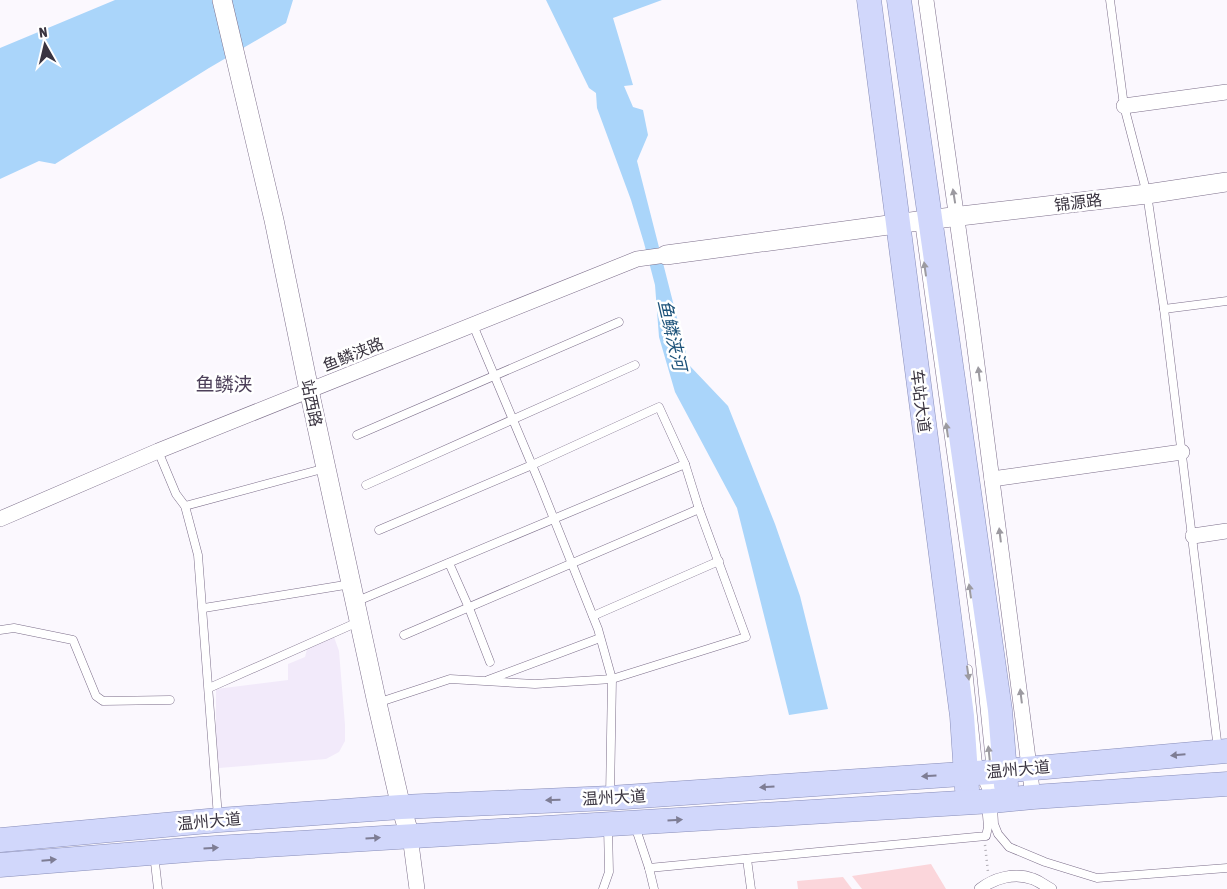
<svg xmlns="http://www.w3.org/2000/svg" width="1227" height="889" font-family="'Asap Condensed','Noto Sans SC',sans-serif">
	<rect width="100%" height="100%" fill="#fbf8fe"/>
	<path fill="#f2eafa" d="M 334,637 L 339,651 L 345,725 L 345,741 L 339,752 L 326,759 L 219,768 L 216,735 L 216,689 L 288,680 L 288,664 L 305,657 L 307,649 Z"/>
	<g fill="#fbd6db">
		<path d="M 931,864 L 946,889 L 862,889 L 852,876 Z"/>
		<path d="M 843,877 L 852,889 L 798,889 L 797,881 Z"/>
	</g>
	<g fill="#aad5fa">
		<path d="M 115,0 L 293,0 L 286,23 L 209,68 L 55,164 L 39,161 L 0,179 L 0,48 Z"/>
		<path d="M 546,0 L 662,0 L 613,18 L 633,85 L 624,86 L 633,107 L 643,110 L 648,135 L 637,161 L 689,365 L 728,406 L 775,524 L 800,596 L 828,709 L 789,715 L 737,508 L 675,392 L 659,337 L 655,285 L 644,243 L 631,200 L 597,108 L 596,93 L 589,88 Z"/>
	</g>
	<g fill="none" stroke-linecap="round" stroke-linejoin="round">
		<defs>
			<g id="service">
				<path d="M 1110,0 L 1124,106 L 1147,194 L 1164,309 L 1218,749"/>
				<path d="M 919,222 L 979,654 L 991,772 L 994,824 L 998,834 L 1009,847 L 1045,862 L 1097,878 L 1227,868"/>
				<path d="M 1164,309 L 1227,301"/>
				<path d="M 473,325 L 540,484 L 598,629 L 612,679 L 610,796"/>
				<path d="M 357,435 L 619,322"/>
				<path d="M 158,451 L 176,494 L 185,506 L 198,555 L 218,817"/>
				<path d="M 366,485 L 635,365"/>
				<path d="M 185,506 L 326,468"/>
				<path d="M 449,563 L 469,608 L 490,662"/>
				<path d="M 355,602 L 685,464"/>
				<path d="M 204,608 L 351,584"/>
				<path d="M 593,616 L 719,561"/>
				<path d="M 0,630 L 14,628 L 73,640 L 96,696 L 103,701 L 170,700"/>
				<path d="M 404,635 L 699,509"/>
				<path d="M 968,669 L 979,773 L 990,797"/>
				<path d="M 488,680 L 600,638"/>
				<path d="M 209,688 L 358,622"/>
				<path d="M 377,703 L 450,679 L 535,684 L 612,679 L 746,637 L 699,509 L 685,464 L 659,407 L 532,465 L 379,530"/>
				<path d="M 635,826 L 649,868 L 654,889"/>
				<path d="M 154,854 L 158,889"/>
				<path d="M 747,859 L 751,889"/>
				<path d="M 649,868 L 986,836 L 988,827 L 986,804"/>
				<path d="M 603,889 L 609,872 L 608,827"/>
			</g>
			<path id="pedestrian" d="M 980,889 C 994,878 1015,872 1033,879 C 1039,881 1045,886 1051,889"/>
			<g id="minor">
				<path d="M 926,0 L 972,326 L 1033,797"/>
				<path d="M 1124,106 L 1227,92"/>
				<path d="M 992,479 L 1182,452"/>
				<path d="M 0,519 L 158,451 L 637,259 L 666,255"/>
				<path d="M 1193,536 L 1227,531"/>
				<path d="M 410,836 L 417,889"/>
			</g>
			<g id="tertiary">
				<path d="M 222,0 L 274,220 L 309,390 L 377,703 L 401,807 L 410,836"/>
				<path d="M 666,255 L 918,221 L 1147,194 L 1227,182"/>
			</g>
			<g id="primary">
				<path d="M 869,0 L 962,716 L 967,789"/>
				<path d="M 899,0 L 1000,710 L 1006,785"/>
				<path d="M 0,840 L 219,820 L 401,807 L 610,798 L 991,772 L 1227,751"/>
				<path d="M 0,865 L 200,849 L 992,801 L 1033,797 L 1227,784"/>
			</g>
		</defs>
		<use href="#service" stroke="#7c6e8a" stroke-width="9"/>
		<use href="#pedestrian" stroke="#7c6e8a" stroke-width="12"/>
		<use href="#minor" stroke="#7c6e8a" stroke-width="16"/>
		<use href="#tertiary" stroke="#7c6e8a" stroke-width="20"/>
		<use href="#primary" stroke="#888db8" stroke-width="25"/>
		<path stroke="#b2aeb6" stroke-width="2.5" stroke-dasharray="1 4" stroke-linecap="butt" d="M 985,845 L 988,872"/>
		<use href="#service" stroke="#fff" stroke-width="8"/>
		<use href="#pedestrian" stroke="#fff" stroke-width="11"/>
		<use href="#minor" stroke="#fff" stroke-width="15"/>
		<use href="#tertiary" stroke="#fff" stroke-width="19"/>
		<use href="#primary" stroke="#d1d7fb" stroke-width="24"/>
	</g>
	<defs><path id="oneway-solid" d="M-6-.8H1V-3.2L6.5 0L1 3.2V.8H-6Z" transform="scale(1.25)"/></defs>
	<g fill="#9c9aa0">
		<use href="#oneway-solid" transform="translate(954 196) rotate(-99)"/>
		<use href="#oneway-solid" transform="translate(925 269) rotate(-98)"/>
		<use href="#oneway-solid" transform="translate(979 374) rotate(-97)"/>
		<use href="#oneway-solid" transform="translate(947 430) rotate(-98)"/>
		<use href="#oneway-solid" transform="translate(1000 535) rotate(-97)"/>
		<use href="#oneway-solid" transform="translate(970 591) rotate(-98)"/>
		<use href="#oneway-solid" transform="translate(968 673) rotate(82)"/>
		<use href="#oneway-solid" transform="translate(1021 696) rotate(-97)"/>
		<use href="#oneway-solid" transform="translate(989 753) rotate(-96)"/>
	</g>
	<g fill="#7e7d94">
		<use href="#oneway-solid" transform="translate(1178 755) rotate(175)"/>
		<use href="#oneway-solid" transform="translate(929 776) rotate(177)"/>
		<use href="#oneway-solid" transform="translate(767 787) rotate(176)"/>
		<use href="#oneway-solid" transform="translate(553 800) rotate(178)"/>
		<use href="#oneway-solid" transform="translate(675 820) rotate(-3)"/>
		<use href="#oneway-solid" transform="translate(373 838) rotate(-4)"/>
		<use href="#oneway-solid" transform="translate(211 848) rotate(-4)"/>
		<use href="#oneway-solid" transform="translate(49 860) rotate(-5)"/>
	</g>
	<g text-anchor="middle" stroke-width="5" stroke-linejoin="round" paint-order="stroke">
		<g font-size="16" fill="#3a3440" stroke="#fff">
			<text transform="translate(1078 202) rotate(-7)" y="6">锦源路</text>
			<text transform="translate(353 354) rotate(-22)" y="6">鱼鳞浃路</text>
			<text transform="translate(921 401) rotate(83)" y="6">车站大道</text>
			<text transform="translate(312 403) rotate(78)" y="6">站西路</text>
			<text transform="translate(1018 769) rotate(-5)" y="6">温州大道</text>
			<text transform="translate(614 797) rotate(-3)" y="6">温州大道</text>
			<text transform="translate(209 821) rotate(-5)" y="6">温州大道</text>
		</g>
		<g font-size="18" font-style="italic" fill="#1b5179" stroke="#fff">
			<text transform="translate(672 335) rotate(77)" y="6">鱼鳞浃河</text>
		</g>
		<g font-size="19" fill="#4c3f59" stroke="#fff">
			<text x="224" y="391">鱼鳞浃</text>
		</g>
	</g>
	<g transform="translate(45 45) rotate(352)" stroke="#ffffff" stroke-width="4" paint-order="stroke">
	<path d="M0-4L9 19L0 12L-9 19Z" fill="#3a3440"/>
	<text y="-8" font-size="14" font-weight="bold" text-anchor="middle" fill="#3a3440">N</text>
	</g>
</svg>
